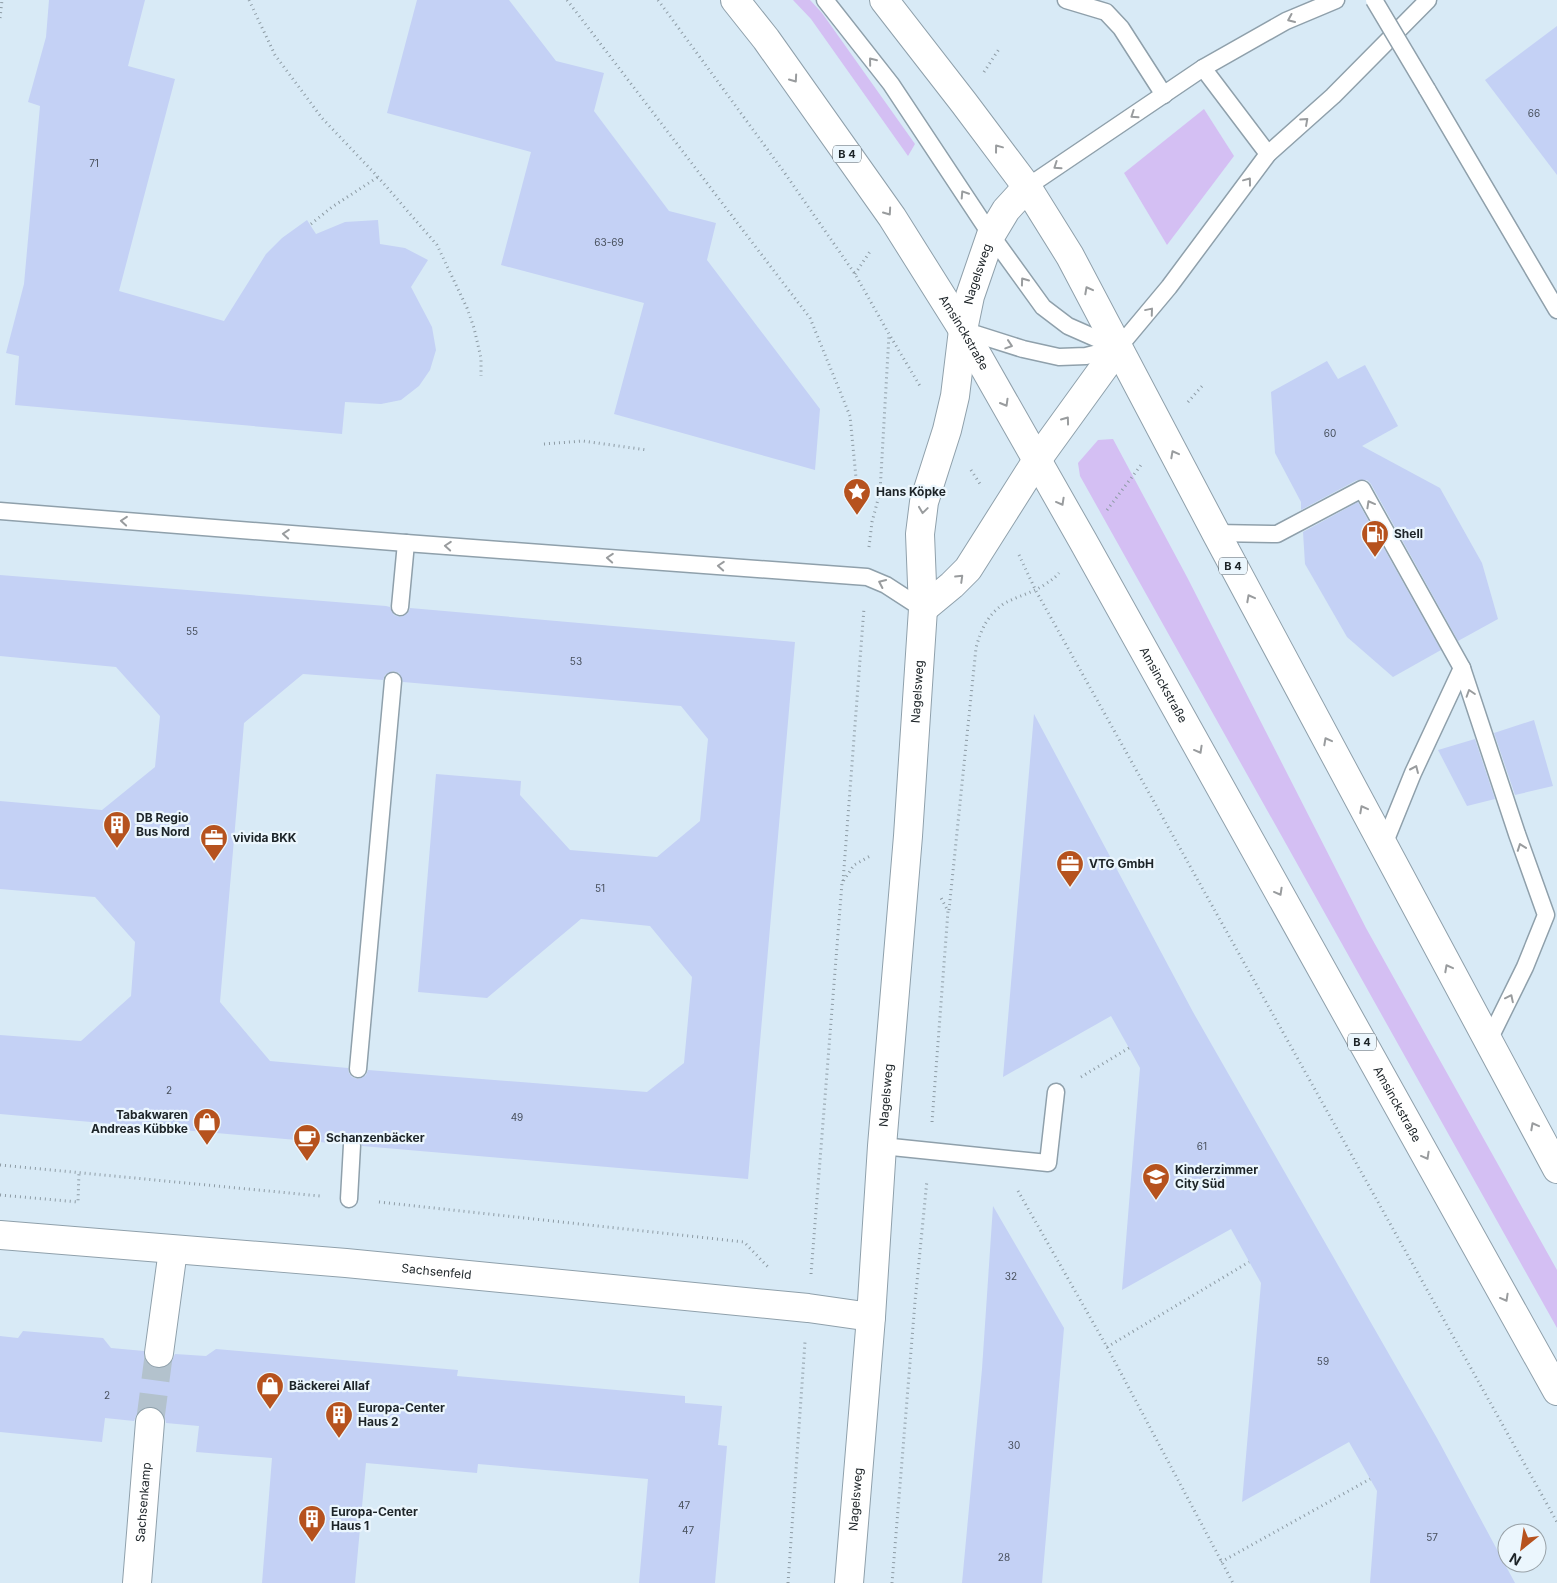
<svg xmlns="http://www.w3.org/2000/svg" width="1557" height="1583" font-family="Inter,sans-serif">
	<rect width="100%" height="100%" fill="#d8eaf6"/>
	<g fill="#d4bff3">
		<path d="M 793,0 L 810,0 L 822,13 L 915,144 L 908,156 L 811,19 Z"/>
		<path d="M 1204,109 L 1234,156 L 1167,245 L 1124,173 Z"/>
		<path d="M 1113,439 L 1187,577 L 1366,928 L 1557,1270 L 1557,1328 L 1080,476 L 1078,463 L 1098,440 Z"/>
	</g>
	<g fill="#c4d1f5" fill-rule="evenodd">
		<path d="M 49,0 L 145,0 L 128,66 L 175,79 L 119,291 L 224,321 L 266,254 L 282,238 L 307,220 L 316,234 L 345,222 L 378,220 L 380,244 L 405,248 L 428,260 L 411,287 L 432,327 L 436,350 L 430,370 L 419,386 L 401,400 L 381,404 L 345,402 L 342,434 L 15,405 L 19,356 L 6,353 L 24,284 L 40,106 L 28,102 L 46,37 Z"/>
		<path d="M 417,0 L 509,0 L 556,61 L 604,73 L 594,111 L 669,211 L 716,223 L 707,260 L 820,409 L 815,470 L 614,414 L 644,303 L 501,265 L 531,152 L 387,113 Z"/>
		<path d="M 1557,26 L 1557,175 L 1485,80 Z"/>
		<path d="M 1327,361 L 1338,379 L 1365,365 L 1398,426 L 1362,446 L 1440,488 L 1482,563 L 1498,619 L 1458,641 L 1371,484 L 1367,480 L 1357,480 L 1301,510 L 1301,502 L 1275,453 L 1271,392 Z"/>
		<path d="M 1358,502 L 1441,650 L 1393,677 L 1347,637 L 1305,564 L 1303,532 Z"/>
		<path d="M 0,575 L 386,606 L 390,607 L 394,615 L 400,617 L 408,613 L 410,608 L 795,642 L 748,1179 L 362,1146 L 361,1140 L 353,1135 L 347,1136 L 342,1144 L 0,1114 L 0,1035 L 81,1041 L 131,996 L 135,942 L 95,897 L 0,889 L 0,801 L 102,810 L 155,767 L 160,716 L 116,667 L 0,656 ZM 393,671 L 399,673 L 403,682 L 681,706 L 708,739 L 700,821 L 657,857 L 570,850 L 520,795 L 521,781 L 436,774 L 418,992 L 487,998 L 581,919 L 650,926 L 692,977 L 684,1063 L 647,1092 L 368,1070 L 366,1075 L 358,1079 L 352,1077 L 349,1073 L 348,1068 L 270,1061 L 220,1002 L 244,723 L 303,674 L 383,680 L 385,675 Z"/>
		<path d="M 1034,714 L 1193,1012 L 1437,1438 L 1515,1583 L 1370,1583 L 1377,1491 L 1349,1442 L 1242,1502 L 1261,1283 L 1231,1229 L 1122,1290 L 1140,1068 L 1129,1048 L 1111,1016 L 1003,1077 Z"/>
		<path d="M 1534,720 L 1553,786 L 1515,795 L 1494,733 Z"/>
		<path d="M 1475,739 L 1495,799 L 1467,806 L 1438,750 Z"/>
		<path d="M 993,1206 L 1064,1328 L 1042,1583 L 962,1583 L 982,1369 Z"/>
		<path d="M 23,1331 L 103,1338 L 111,1348 L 144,1351 L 144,1358 L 149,1365 L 157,1368 L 164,1368 L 171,1363 L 175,1354 L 206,1356 L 216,1349 L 458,1370 L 457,1376 L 685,1396 L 685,1403 L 722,1406 L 718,1445 L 727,1446 L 715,1583 L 639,1583 L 648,1479 L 478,1464 L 477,1473 L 366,1463 L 355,1583 L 262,1583 L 272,1458 L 196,1452 L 199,1426 L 166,1423 L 164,1415 L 158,1409 L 152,1407 L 143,1408 L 137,1414 L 134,1421 L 105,1418 L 102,1442 L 0,1432 L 0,1336 L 18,1338 Z"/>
	</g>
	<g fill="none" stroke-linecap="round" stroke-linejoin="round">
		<path stroke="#b3c2cd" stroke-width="28" stroke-dasharray="28 14" stroke-linecap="butt" d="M 150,1422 L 159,1353"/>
		<defs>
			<g id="lane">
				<path d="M 825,0 L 891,84 L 991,235 L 1043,307 L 1068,326 L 1118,348"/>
				<path d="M 1066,0 L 1106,12 L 1121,28 L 1164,95"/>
				<path d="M 1203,68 L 1268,154"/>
				<path d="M 1427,89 L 1557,310"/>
				<path d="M 1027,187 L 1203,68 L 1286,21 L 1336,0"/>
				<path d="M 963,330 L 1023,349 L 1059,357 L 1086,356 L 1118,348 L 1169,287 L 1268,154 L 1333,96 L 1428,0"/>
				<path d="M 0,511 L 406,543 L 867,577 L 886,585 L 923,609"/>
				<path d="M 1216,533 L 1277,534 L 1362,489 L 1462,668 L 1517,834 L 1546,915 L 1525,967 L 1488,1042"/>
				<path d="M 400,607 L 406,543"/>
				<path d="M 1383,847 L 1413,773 L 1462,668"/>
				<path d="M 358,1069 L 393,681"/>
				<path d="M 882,1146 L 1048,1163 L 1056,1092"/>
				<path d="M 349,1199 L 352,1145"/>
			</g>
			<g id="street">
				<path id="s1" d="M 0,1235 L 346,1263 L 808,1308 L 871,1317"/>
				<path d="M 159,1353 L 173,1250"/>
				<path id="s2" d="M 137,1583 L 150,1422"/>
			</g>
			<g id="secondary">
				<path d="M 923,609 L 952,585 L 968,569 L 1037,460 L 1118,348"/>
				<path id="s3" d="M 849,1583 L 871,1317 L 882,1146 L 908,836 L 923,609 L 920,534 L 924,502 L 947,430 L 955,396 L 963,330 L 970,296 L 991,235 L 1006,210 L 1027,187"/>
			</g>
			<g id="primary">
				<path id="s4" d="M 735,0 L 766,39 L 892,217 L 963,330 L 1083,541 L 1557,1391"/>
				<path d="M 884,0 L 964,103 L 1027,187 L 1070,256 L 1216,533 L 1557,1169"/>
			</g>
		</defs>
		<use href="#lane" stroke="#8fa0ab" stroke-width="19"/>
		<use href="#street" stroke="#8fa0ab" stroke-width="30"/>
		<use href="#secondary" stroke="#8fa0ab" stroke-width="30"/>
		<use href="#primary" stroke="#8fa0ab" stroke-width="30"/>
		<g stroke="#8d9ba4" stroke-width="3" stroke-dasharray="1 4" stroke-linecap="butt">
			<path d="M 249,0 L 275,55 L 322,118 L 378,177 L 437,245 L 467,308 L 474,328 L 481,358 L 481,376"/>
			<path d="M 567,0 L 810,318 L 850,416 L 857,488"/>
			<path d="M 658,0 L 784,172 L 855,274 L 889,334 L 920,386"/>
			<path d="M 0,18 L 2,0"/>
			<path d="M 984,72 L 999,49"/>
			<path d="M 311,224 L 332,207 L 378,177"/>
			<path d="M 855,274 L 871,250"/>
			<path d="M 1188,402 L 1203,385"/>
			<path d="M 544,444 L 583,441 L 647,450"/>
			<path d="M 971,470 L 980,484"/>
			<path d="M 1107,510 L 1141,465"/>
			<path d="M 869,547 L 872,522 L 880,492 L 889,335"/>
			<path d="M 1019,555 L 1036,591 L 1557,1522"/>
			<path d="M 843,881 L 864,608"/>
			<path d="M 949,910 L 976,648 C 981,629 988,614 1005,603 C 1018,596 1032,593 1044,585 C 1050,581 1055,578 1059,573"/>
			<path d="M 1081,1077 L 1129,1048"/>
			<path d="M 932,1122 L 948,911 L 940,896"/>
			<path d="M 0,1165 L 320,1196"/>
			<path d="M 1018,1191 L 1107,1347 L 1233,1583"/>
			<path d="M 0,1195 L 78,1202 L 79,1172"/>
			<path d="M 379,1202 L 744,1242 L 769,1268"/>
			<path d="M 811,1274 L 842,883 L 854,865 L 872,855"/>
			<path d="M 1107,1347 L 1249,1262"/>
			<path d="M 1221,1562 L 1370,1479"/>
			<path d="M 788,1583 L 805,1342"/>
			<path d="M 892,1583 L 915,1302 L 927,1180"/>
		</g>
		<use href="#lane" stroke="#fff" stroke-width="16"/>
		<use href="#street" stroke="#fff" stroke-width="28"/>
		<use href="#secondary" stroke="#fff" stroke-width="28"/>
		<use href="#primary" stroke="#fff" stroke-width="28"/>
		<defs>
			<path id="lane-bridge" d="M 1374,0 L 1427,89"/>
		</defs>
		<use href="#lane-bridge" stroke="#8fa0ab" stroke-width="19" stroke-linecap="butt"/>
		<use href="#lane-bridge" stroke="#fff" stroke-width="16"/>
	</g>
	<defs><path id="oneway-chevron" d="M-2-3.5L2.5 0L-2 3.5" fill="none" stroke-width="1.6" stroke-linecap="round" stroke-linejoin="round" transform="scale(1.25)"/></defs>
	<g stroke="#999c9e">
		<use href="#oneway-chevron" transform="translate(1291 19) rotate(156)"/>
		<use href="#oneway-chevron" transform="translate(872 61) rotate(-129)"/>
		<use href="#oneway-chevron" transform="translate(794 79) rotate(55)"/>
		<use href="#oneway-chevron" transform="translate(1134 115) rotate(146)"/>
		<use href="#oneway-chevron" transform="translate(1305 121) rotate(-42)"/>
		<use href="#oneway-chevron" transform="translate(998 148) rotate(-127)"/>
		<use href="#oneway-chevron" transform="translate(1057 166) rotate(146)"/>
		<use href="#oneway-chevron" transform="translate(1248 181) rotate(-53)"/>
		<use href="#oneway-chevron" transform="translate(964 194) rotate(-123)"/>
		<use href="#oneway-chevron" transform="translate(888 212) rotate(55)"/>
		<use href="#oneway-chevron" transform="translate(1024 281) rotate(-126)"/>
		<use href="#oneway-chevron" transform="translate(1088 290) rotate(-118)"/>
		<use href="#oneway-chevron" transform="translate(1150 311) rotate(-50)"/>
		<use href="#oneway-chevron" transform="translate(1009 345) rotate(18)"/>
		<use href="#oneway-chevron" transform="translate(1005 403) rotate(60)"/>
		<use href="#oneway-chevron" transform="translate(1066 420) rotate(-54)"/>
		<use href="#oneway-chevron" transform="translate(1174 454) rotate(-118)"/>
		<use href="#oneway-chevron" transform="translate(1061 502) rotate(61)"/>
		<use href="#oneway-chevron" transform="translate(1370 504) rotate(-119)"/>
		<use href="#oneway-chevron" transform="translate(923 510) rotate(98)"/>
		<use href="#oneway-chevron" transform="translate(124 521) rotate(-175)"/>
		<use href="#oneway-chevron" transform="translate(286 534) rotate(-175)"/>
		<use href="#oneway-chevron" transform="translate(448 546) rotate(-176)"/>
		<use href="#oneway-chevron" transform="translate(610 558) rotate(-176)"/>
		<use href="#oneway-chevron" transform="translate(721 566) rotate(-176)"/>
		<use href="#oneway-chevron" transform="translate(960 578) rotate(-44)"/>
		<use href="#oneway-chevron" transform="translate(882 583) rotate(-155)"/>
		<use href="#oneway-chevron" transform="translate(1250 598) rotate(-118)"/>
		<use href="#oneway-chevron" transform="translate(1470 693) rotate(-108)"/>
		<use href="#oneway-chevron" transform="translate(1327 741) rotate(-118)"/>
		<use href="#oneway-chevron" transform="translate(1199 750) rotate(61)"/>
		<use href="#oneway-chevron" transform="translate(1415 769) rotate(-66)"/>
		<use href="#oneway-chevron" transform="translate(1363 809) rotate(-118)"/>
		<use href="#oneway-chevron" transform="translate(1521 847) rotate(-110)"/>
		<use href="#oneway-chevron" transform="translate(1279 892) rotate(61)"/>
		<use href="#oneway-chevron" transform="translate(1448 968) rotate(-118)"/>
		<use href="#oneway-chevron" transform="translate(1510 998) rotate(-64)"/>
		<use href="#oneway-chevron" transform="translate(1534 1126) rotate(-118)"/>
		<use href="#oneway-chevron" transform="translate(1426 1156) rotate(61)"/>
		<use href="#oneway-chevron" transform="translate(1505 1298) rotate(61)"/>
	</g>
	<defs>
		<symbol id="sight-pin" viewBox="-11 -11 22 30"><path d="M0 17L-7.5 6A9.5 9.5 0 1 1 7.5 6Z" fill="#b6521e" stroke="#ebf6fd"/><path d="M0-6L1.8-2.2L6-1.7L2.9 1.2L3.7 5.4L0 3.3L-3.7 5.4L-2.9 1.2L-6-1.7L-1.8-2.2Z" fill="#fff"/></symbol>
		<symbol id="fuel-pin" viewBox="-11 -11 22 30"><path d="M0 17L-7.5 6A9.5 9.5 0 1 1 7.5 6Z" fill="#b6521e" stroke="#ebf6fd"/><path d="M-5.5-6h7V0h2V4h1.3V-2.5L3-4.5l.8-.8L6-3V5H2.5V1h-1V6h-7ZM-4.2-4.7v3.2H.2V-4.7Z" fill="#fff"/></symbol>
		<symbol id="building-pin" viewBox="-11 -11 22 30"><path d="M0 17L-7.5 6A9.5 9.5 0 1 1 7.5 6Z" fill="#b6521e" stroke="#ebf6fd"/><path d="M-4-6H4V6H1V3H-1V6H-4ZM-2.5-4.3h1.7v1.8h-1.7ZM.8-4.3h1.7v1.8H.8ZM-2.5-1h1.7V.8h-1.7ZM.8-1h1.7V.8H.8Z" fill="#fff"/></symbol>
		<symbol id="office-pin" viewBox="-11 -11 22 30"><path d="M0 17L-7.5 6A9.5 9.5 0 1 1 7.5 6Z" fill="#b6521e" stroke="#ebf6fd"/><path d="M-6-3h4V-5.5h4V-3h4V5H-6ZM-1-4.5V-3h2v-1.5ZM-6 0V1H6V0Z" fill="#fff"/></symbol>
		<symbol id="shop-pin" viewBox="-11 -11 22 30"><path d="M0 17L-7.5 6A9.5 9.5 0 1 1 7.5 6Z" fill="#b6521e" stroke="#ebf6fd"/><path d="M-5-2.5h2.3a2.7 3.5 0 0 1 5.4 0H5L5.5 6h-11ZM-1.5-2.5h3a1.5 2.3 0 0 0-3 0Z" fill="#fff"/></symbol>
		<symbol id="cafe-pin" viewBox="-11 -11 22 30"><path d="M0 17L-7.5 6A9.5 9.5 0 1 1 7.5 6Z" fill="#b6521e" stroke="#ebf6fd"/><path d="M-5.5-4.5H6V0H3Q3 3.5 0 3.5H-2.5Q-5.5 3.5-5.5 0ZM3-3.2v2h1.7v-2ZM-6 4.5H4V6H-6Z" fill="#fff"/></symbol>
		<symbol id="school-pin" viewBox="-11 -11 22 30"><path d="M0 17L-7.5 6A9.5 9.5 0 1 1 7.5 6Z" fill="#b6521e" stroke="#ebf6fd"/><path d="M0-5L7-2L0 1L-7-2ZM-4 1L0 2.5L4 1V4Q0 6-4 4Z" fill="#fff"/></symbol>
	</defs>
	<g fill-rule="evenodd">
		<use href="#sight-pin" x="841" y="476" width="32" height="43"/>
		<use href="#fuel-pin" x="1359" y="518" width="32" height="43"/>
		<use href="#building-pin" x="101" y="809" width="32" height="43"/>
		<use href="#office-pin" x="198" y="822" width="32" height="43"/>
		<use href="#office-pin" x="1054" y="848" width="32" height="43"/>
		<use href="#shop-pin" x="191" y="1106" width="32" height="43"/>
		<use href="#cafe-pin" x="291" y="1122" width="32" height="43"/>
		<use href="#school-pin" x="1140" y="1161" width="32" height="43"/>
		<use href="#shop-pin" x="254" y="1370" width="32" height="43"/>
		<use href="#building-pin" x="323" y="1399" width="32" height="43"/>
		<use href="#building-pin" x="296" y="1503" width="32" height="43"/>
	</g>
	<g text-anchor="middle" stroke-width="4.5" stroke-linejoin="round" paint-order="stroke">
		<g font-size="10" fill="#474f5b">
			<text x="1534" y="117">66</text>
			<text x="94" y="167">71</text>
			<text x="609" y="246">63-69</text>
			<text x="1330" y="437">60</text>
			<text x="192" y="635">55</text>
			<text x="576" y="665">53</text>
			<text x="600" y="892">51</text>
			<text x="169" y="1094">2</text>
			<text x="517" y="1121">49</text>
			<text x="1202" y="1150">61</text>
			<text x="1011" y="1280">32</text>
			<text x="1323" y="1365">59</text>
			<text x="107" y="1399">2</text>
			<text x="1014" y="1449">30</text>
			<text x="684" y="1509">47</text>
			<text x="688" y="1534">47</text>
			<text x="1432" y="1541">57</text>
			<text x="1004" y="1561">28</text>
		</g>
		<g fill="#ebf6fd" stroke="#5b6368" stroke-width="1">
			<rect x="833" y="145.5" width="28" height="17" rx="4"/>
			<rect x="1219" y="557.5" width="28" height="17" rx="4"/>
			<rect x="1348" y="1033.5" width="28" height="17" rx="4"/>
		</g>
		<g font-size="11" font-weight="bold" fill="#1d2428">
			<text x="847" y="158">B 4</text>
			<text x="1233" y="570">B 4</text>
			<text x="1362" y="1046">B 4</text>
		</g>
		<g font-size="12" fill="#1d2428" stroke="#ebf6fd">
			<text dy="4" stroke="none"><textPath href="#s3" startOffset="1319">Nagelsweg</textPath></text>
			<text dy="4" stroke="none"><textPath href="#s4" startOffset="404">Amsinckstraße</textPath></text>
			<text dy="4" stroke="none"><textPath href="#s4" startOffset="809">Amsinckstraße</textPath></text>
			<text dy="4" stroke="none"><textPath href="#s3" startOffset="894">Nagelsweg</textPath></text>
			<text dy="4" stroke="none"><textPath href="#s3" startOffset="489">Nagelsweg</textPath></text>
			<text dy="4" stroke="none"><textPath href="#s4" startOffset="1289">Amsinckstraße</textPath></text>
			<text dy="4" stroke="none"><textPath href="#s1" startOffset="438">Sachsenfeld</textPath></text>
			<text dy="4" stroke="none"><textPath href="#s3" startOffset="84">Nagelsweg</textPath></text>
			<text dy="4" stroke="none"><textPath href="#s2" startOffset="81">Sachsenkamp</textPath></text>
		</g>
		<g font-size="12" font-weight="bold" fill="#1d2428" stroke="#ebf6fd" text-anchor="start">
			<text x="876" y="496">Hans Köpke</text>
			<text x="1394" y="538">Shell</text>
			<text x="136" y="822">DB Regio<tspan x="136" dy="14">Bus Nord</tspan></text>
			<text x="233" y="842">vivida BKK</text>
			<text x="1089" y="868">VTG GmbH</text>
			<text x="188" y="1119" text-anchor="end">Tabakwaren<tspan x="188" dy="14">Andreas Kübbke</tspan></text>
			<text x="326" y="1142">Schanzenbäcker</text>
			<text x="1175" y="1174">Kinderzimmer<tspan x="1175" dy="14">City Süd</tspan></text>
			<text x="289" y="1390">Bäckerei Allaf</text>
			<text x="358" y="1412">Europa-Center<tspan x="358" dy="14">Haus 2</tspan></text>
			<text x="331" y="1516">Europa-Center<tspan x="331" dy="14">Haus 1</tspan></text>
		</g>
	</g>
	<g transform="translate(1522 1548) rotate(210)"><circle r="24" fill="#ebf6fd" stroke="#99a2a8"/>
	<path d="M0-4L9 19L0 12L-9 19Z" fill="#b6521e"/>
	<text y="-8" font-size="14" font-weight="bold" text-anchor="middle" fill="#1d2428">N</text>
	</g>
</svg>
